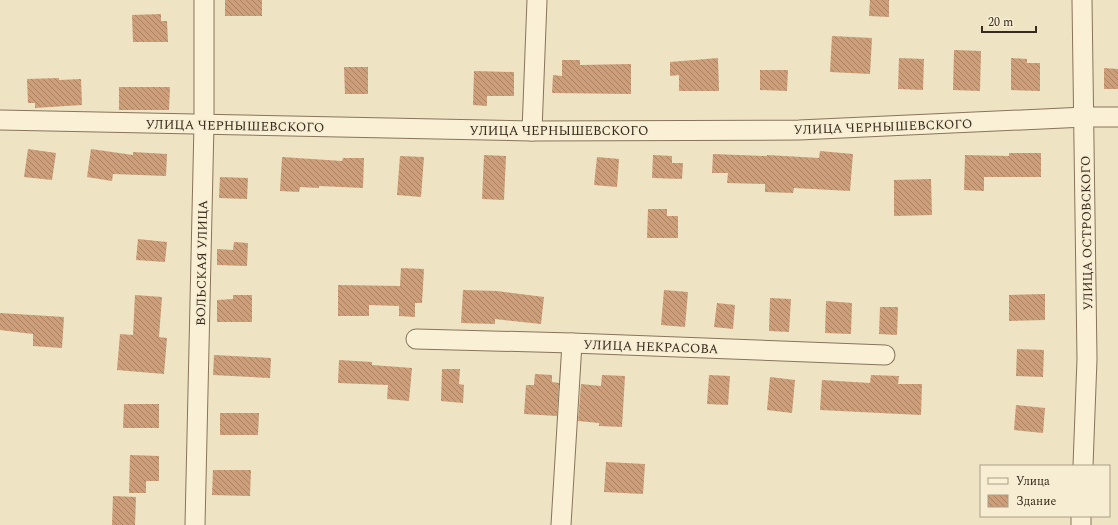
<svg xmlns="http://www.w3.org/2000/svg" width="1118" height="525" font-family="Spectral,serif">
	<defs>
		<pattern id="building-back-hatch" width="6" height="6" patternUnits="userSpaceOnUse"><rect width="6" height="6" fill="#cd9e78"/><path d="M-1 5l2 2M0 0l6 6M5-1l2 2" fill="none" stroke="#a78162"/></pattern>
	</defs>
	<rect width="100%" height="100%" fill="#eee3c3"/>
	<g fill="url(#building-back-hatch)">
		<rect x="225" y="0" width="37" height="16"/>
		<path d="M 870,0 L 889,0 L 889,17 L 869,16 Z"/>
		<path d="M 161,14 L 161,21 L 167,21 L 168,42 L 133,42 L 132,15 Z"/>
		<path d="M 832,36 L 872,38 L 870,74 L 830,72 Z"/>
		<path d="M 954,50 L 981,51 L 980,91 L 953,90 Z"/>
		<path d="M 718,58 L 719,91 L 679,91 L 679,75 L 670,76 L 670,62 Z"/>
		<path d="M 899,58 L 924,59 L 923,90 L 898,89 Z"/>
		<path d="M 1011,58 L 1027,59 L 1027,63 L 1040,63 L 1040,91 L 1011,90 Z"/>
		<path d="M 562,60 L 580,60 L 580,65 L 631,64 L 631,94 L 552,93 L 553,75 L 562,76 Z"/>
		<path d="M 344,67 L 368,67 L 368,94 L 345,94 Z"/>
		<path d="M 1104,68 L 1118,69 L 1118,89 L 1104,89 Z"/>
		<path d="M 760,70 L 788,70 L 787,91 L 760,90 Z"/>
		<path d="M 474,71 L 514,72 L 514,96 L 487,96 L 487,106 L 473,105 Z"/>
		<path d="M 59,78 L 59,80 L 81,79 L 82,105 L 35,108 L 35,103 L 28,103 L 27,79 Z"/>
		<path d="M 119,87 L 170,87 L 169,110 L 119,110 Z"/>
		<path d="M 28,149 L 56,153 L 52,180 L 24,177 Z"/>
		<path d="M 91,149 L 133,155 L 133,152 L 167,154 L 166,176 L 113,174 L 112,181 L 87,177 Z"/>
		<path d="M 820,151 L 853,154 L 850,191 L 794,188 L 793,193 L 765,192 L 765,184 L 727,183 L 728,173 L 712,173 L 713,154 L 767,156 L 767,155 L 819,158 Z"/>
		<path d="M 1009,153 L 1041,153 L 1041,177 L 984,177 L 984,191 L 964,190 L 965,155 L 1009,156 Z"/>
		<path d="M 484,155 L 506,156 L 504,200 L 482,199 Z"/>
		<path d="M 653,155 L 672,156 L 672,163 L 683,163 L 682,179 L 652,178 Z"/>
		<path d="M 400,156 L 424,157 L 421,197 L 397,195 Z"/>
		<path d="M 282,157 L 342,161 L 343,158 L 364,158 L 363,188 L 319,186 L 319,188 L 300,187 L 299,192 L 280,191 Z"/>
		<path d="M 597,157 L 619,159 L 617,187 L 594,185 Z"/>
		<path d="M 220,177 L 248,178 L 247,199 L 219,198 Z"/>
		<path d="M 931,179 L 932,215 L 894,216 L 894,180 Z"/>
		<path d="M 648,209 L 667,209 L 667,216 L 678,216 L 678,238 L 647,238 Z"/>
		<path d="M 138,239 L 167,242 L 165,262 L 136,260 Z"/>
		<path d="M 234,242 L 248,243 L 247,266 L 217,265 L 217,249 L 233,250 Z"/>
		<path d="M 401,268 L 424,269 L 422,303 L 415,303 L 415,317 L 399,316 L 399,306 L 369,305 L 369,316 L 338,316 L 338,285 L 400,286 Z"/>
		<path d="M 463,290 L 497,291 L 544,297 L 541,324 L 495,319 L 495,324 L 461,323 Z"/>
		<path d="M 664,290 L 688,292 L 685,327 L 661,325 Z"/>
		<path d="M 1045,294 L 1045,320 L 1009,321 L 1009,295 Z"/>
		<path d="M 135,295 L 162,297 L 159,337 L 167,338 L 164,374 L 117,370 L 120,334 L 133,335 Z"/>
		<path d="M 233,295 L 252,295 L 252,322 L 217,322 L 217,300 L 233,299 Z"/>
		<path d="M 770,298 L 791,299 L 789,332 L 769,331 Z"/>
		<path d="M 826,301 L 852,303 L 851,334 L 825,333 Z"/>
		<path d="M 717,303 L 735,305 L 733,329 L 714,327 Z"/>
		<path d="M 880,307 L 898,307 L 897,335 L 879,334 Z"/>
		<path d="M 0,313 L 64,317 L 62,348 L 33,346 L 33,334 L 0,330 Z"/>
		<path d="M 1017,349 L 1044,350 L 1043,377 L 1016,376 Z"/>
		<path d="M 214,355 L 271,358 L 270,378 L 213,375 Z"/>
		<path d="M 339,360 L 372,362 L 372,365 L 412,368 L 409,401 L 387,399 L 388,385 L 338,383 Z"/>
		<path d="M 442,369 L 460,369 L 459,384 L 464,385 L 463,403 L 441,401 Z"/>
		<path d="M 535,374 L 552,375 L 552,382 L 559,383 L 557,416 L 524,414 L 526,385 L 534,385 Z"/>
		<path d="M 602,375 L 625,376 L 622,427 L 599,426 L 599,423 L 578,421 L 581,384 L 601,386 Z"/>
		<path d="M 709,375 L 730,376 L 728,405 L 707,404 Z"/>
		<path d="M 871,375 L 899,376 L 898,384 L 922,384 L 921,415 L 820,410 L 822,380 L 870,383 Z"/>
		<path d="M 770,377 L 795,380 L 792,413 L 767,410 Z"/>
		<path d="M 124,404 L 159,404 L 159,428 L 123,428 Z"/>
		<path d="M 1016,405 L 1045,408 L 1043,433 L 1014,430 Z"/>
		<path d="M 220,413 L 259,413 L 258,435 L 220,435 Z"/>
		<path d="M 130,455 L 159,456 L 159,481 L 146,481 L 146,493 L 129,493 Z"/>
		<path d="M 606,462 L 645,464 L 643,494 L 604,492 Z"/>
		<path d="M 213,470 L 251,470 L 250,496 L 212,495 Z"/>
		<path d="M 113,496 L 136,497 L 135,525 L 112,525 Z"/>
	</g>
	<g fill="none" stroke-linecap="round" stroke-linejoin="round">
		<defs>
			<g id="street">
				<path d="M 1082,0 L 1087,359 L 1083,466"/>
				<path d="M 0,120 L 532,131 L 799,130 L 1085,117 L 1118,117"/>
				<path d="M 532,131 L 537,0"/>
				<path d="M 416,339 L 572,343 L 885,355"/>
				<path d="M 195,525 L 204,124 L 204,0"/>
				<path d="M 561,525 L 572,343"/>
				<path d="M 1081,525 L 1081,516"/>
			</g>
		</defs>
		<use href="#street" stroke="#88745a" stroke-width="21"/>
		<use href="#street" stroke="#f9f0d6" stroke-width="19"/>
	</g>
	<g text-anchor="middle" stroke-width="3" stroke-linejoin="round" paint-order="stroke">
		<g font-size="13" fill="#382b1e" stroke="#f6edd2">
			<text transform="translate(235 125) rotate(1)" y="5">УЛИЦА ЧЕРНЫШЕВСКОГО</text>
			<text transform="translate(883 126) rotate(-2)" y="5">УЛИЦА ЧЕРНЫШЕВСКОГО</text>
			<text x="559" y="135">УЛИЦА ЧЕРНЫШЕВСКОГО</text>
			<text transform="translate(1086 233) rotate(-91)" y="5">УЛИЦА ОСТРОВСКОГО</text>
			<text transform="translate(201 263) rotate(-89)" y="5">ВОЛЬСКАЯ УЛИЦА</text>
			<text transform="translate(651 346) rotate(2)" y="5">УЛИЦА НЕКРАСОВА</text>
		</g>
	</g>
	<rect x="980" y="465" width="130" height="52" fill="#f6edd2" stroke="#aa9f8a"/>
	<rect x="988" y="478" width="20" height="6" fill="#f9f0d6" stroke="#aa9f8a"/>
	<text x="1016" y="485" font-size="12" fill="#382b1e">Улица</text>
	<rect x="988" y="495" width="20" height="12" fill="url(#building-back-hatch)" stroke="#aa9f8a"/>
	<text x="1016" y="505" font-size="12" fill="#382b1e">Здание</text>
	<path d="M982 26v6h54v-6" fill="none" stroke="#382b1e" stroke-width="2"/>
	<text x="988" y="26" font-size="12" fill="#382b1e" stroke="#f6edd2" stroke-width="3" paint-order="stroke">20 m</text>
</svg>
